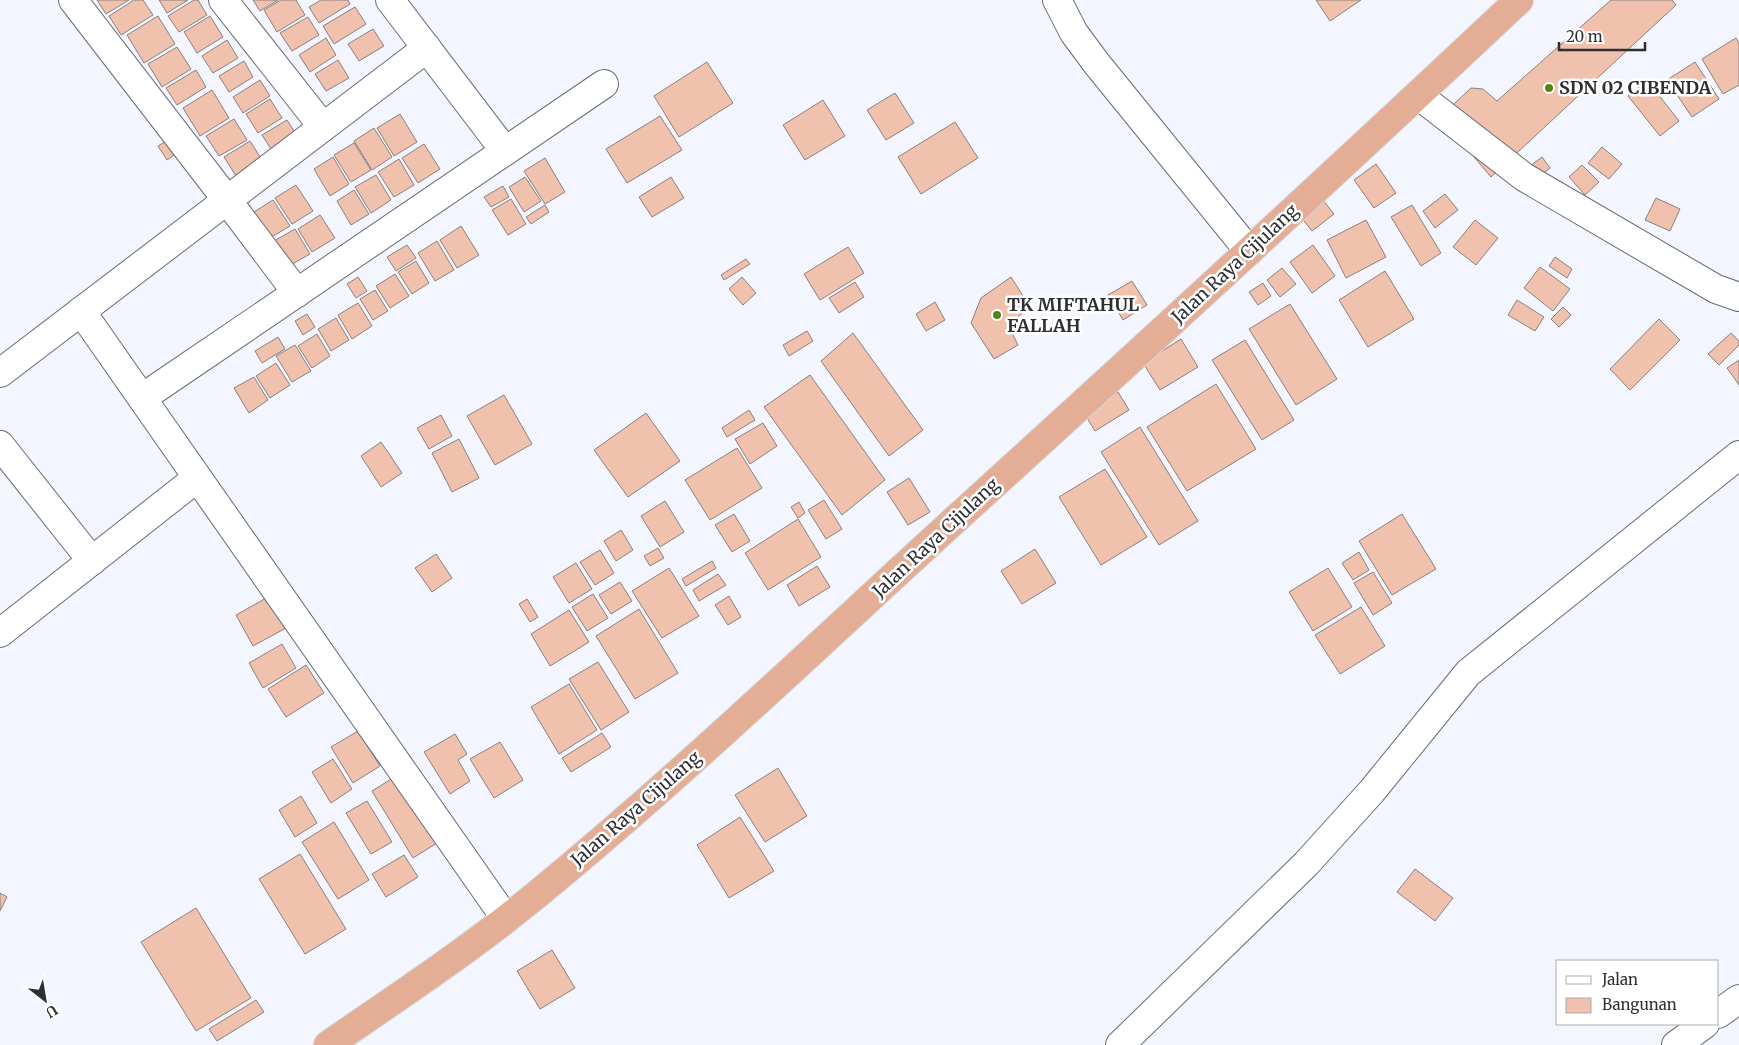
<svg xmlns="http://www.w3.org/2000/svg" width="1739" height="1045" font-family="Merriweather,serif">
	<rect width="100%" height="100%" fill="#f3f6fe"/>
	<g fill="#f0c1ad" stroke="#8b807c">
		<path d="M 97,0 L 129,0 L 106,14 Z"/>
		<path d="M 134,0 L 143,0 L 153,15 L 121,35 L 109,16 Z"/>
		<path d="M 159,0 L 188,0 L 167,13 Z"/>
		<path d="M 194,0 L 198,0 L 207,15 L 179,32 L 168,16 Z"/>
		<path d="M 253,0 L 278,0 L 260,11 Z"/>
		<path d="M 281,0 L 296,0 L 305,15 L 277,32 L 264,10 Z"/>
		<path d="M 321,0 L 348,0 L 350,4 L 319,23 L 309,7 Z"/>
		<path d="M 1316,0 L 1361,0 L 1330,21 Z"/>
		<path d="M 1611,0 L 1672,0 L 1676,5 L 1491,177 L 1440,117 L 1471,88 L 1483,89 L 1497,101 Z"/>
		<path d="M 355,7 L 366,24 L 334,44 L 323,26 Z"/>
		<path d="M 158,16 L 175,44 L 144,63 L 127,35 Z"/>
		<path d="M 210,16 L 223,37 L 197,53 L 184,32 Z"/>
		<path d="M 308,17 L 319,35 L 292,51 L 280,33 Z"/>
		<path d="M 373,29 L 384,46 L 359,61 L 348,44 Z"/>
		<path d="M 326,38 L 336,55 L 310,72 L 299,55 Z"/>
		<path d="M 1736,38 L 1739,43 L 1739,85 L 1723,94 L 1702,59 Z"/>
		<path d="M 227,40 L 238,58 L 213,73 L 202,56 Z"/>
		<path d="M 177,47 L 191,69 L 162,87 L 148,64 Z"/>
		<path d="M 338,60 L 349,78 L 326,91 L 315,74 Z"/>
		<path d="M 244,61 L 253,77 L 229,92 L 219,76 Z"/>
		<path d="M 707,62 L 733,103 L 679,137 L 654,96 Z"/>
		<path d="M 1695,62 L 1719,99 L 1692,117 L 1667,80 Z"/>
		<path d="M 196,70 L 206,87 L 177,105 L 166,88 Z"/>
		<path d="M 260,80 L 270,96 L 243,113 L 233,97 Z"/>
		<path d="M 1647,80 L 1679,121 L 1660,136 L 1628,96 Z"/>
		<path d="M 212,90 L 229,118 L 200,136 L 183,108 Z"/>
		<path d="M 895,93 L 914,123 L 886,140 L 867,110 Z"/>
		<path d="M 270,99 L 282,118 L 258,133 L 246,114 Z"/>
		<path d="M 823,100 L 845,136 L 805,160 L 783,125 Z"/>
		<path d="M 400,114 L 417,142 L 394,156 L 377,128 Z"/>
		<path d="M 660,116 L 682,150 L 627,183 L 606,149 Z"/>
		<path d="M 234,119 L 247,140 L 219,156 L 206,136 Z"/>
		<path d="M 287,120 L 298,137 L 273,152 L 262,135 Z"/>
		<path d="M 955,122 L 978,158 L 921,194 L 898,157 Z"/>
		<path d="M 374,128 L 392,157 L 372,170 L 354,141 Z"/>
		<path d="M 171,138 L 180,151 L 167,160 L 158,146 Z"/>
		<path d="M 250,141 L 262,160 L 236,176 L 224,157 Z"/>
		<path d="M 354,143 L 371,170 L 351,182 L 334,155 Z"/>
		<path d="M 424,144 L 440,169 L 418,183 L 402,158 Z"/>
		<path d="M 1602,147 L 1622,164 L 1609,179 L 1588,163 Z"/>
		<path d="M 333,157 L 349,184 L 330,196 L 314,169 Z"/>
		<path d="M 1542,157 L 1550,168 L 1535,180 L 1526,169 Z"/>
		<path d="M 545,158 L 565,192 L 545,204 L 524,171 Z"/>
		<path d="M 399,159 L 414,185 L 394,197 L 378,172 Z"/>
		<path d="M 1376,164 L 1396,193 L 1374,208 L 1354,180 Z"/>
		<path d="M 1582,165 L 1599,182 L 1585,195 L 1569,177 Z"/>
		<path d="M 376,175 L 391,200 L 371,213 L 355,187 Z"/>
		<path d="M 525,177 L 541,201 L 524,212 L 509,187 Z"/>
		<path d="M 671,177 L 684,198 L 652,217 L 639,197 Z"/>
		<path d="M 296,185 L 313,211 L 292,224 L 275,198 Z"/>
		<path d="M 503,186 L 509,197 L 491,207 L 484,197 Z"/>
		<path d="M 354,190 L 369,214 L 351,225 L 337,201 Z"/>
		<path d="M 1445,194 L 1458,210 L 1435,228 L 1423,211 Z"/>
		<path d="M 1656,198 L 1680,209 L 1670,231 L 1645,220 Z"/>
		<path d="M 511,199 L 526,224 L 508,235 L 492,210 Z"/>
		<path d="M 1322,199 L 1334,214 L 1312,231 L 1300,216 Z"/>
		<path d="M 273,200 L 290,226 L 270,238 L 254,212 Z"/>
		<path d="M 545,205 L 549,212 L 531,224 L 526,217 Z"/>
		<path d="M 1412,205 L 1441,253 L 1421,266 L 1391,217 Z"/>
		<path d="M 320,215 L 335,238 L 312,252 L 298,229 Z"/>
		<path d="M 1366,220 L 1386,257 L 1346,278 L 1327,240 Z"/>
		<path d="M 1475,220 L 1498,238 L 1476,265 L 1453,247 Z"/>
		<path d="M 461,226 L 479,255 L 457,268 L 440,240 Z"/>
		<path d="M 295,229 L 310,254 L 289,266 L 274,241 Z"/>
		<path d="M 437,241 L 454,270 L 435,281 L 418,253 Z"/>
		<path d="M 407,245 L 416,258 L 396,271 L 387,257 Z"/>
		<path d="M 1313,245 L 1335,276 L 1312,293 L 1290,262 Z"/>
		<path d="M 848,247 L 864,273 L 820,300 L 804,274 Z"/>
		<path d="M 1555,257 L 1572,269 L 1567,278 L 1549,266 Z"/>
		<path d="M 746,259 L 750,264 L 724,280 L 721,275 Z"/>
		<path d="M 416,261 L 429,283 L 412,294 L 398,272 Z"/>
		<path d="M 1540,267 L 1570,289 L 1553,311 L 1524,288 Z"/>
		<path d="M 1282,268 L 1296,284 L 1280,297 L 1267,280 Z"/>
		<path d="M 1385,271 L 1414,319 L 1368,347 L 1339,300 Z"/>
		<path d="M 395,274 L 409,296 L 390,308 L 376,286 Z"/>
		<path d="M 358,277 L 367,291 L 356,298 L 347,284 Z"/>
		<path d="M 742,277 L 756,293 L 743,305 L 729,289 Z"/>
		<path d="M 1011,277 L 1030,307 L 1008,325 L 1018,345 L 994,359 L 971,323 L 981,298 Z"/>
		<path d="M 1132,281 L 1147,305 L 1123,320 L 1108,295 Z"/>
		<path d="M 855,282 L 864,297 L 839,313 L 829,298 Z"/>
		<path d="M 1263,283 L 1271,296 L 1258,305 L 1249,292 Z"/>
		<path d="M 375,290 L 388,311 L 373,320 L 360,299 Z"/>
		<path d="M 1517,300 L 1544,317 L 1535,331 L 1508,315 Z"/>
		<path d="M 935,302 L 945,320 L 926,331 L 916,314 Z"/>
		<path d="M 358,303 L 372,326 L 352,339 L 338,315 Z"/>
		<path d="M 1290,304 L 1337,379 L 1296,405 L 1249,329 Z"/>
		<path d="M 1563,307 L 1571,315 L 1559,327 L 1551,319 Z"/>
		<path d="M 307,314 L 315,327 L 303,335 L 295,321 Z"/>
		<path d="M 336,318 L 349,340 L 331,351 L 318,329 Z"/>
		<path d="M 1659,319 L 1680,340 L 1630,390 L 1610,369 Z"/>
		<path d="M 807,331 L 813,341 L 789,356 L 783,345 Z"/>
		<path d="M 853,333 L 923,430 L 889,456 L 821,361 Z"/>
		<path d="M 1731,333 L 1739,341 L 1739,345 L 1719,365 L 1708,354 Z"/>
		<path d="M 317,334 L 330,356 L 312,368 L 298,346 Z"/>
		<path d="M 278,337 L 285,349 L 262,363 L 255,351 Z"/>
		<path d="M 1181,339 L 1198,367 L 1160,390 L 1143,363 Z"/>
		<path d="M 1245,340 L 1294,420 L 1262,440 L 1212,360 Z"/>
		<path d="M 295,345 L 311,371 L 292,382 L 276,356 Z"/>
		<path d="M 1739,360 L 1739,385 L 1727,368 Z"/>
		<path d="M 276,363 L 290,385 L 270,398 L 256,376 Z"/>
		<path d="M 810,375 L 885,480 L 842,515 L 764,407 Z"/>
		<path d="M 254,377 L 268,400 L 249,413 L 234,388 Z"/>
		<path d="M 1216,384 L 1256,449 L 1187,491 L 1147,427 Z"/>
		<path d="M 1118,392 L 1129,410 L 1095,431 L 1084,413 Z"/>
		<path d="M 504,395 L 532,444 L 495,465 L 467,416 Z"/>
		<path d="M 749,410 L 755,420 L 727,437 L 722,428 Z"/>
		<path d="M 646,413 L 680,461 L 628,497 L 594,450 Z"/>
		<path d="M 441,415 L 452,436 L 429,449 L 417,428 Z"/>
		<path d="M 763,423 L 777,446 L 750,464 L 735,439 Z"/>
		<path d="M 1140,427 L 1198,521 L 1159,545 L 1101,452 Z"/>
		<path d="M 459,439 L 479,478 L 452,492 L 432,453 Z"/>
		<path d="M 381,442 L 402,473 L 381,487 L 361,456 Z"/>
		<path d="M 737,448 L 762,488 L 710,520 L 685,480 Z"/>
		<path d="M 1105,469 L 1147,537 L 1101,565 L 1059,497 Z"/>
		<path d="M 909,478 L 930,512 L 908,525 L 887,492 Z"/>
		<path d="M 824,500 L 842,529 L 826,539 L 808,510 Z"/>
		<path d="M 665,501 L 684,532 L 660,547 L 641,516 Z"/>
		<path d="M 799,502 L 805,513 L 798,518 L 791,507 Z"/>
		<path d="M 734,514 L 750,541 L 732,552 L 715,525 Z"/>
		<path d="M 1402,514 L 1436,569 L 1392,595 L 1359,541 Z"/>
		<path d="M 798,519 L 821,557 L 768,590 L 745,553 Z"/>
		<path d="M 621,530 L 633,550 L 616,561 L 604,541 Z"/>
		<path d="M 658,548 L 664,558 L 650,566 L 644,556 Z"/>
		<path d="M 1035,549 L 1056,583 L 1022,604 L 1001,571 Z"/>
		<path d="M 600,550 L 614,573 L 595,585 L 580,562 Z"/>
		<path d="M 1359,552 L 1369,570 L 1353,580 L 1342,563 Z"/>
		<path d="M 436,554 L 452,578 L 432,592 L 415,568 Z"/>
		<path d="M 712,561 L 716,568 L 686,586 L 682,579 Z"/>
		<path d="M 576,563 L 592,589 L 569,603 L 553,577 Z"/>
		<path d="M 817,566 L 830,587 L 799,606 L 787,585 Z"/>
		<path d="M 669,568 L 699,616 L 662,638 L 632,591 Z"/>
		<path d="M 1328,568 L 1352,607 L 1313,631 L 1289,592 Z"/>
		<path d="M 1373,572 L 1392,603 L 1373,615 L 1354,583 Z"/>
		<path d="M 718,574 L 726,585 L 699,601 L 693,590 Z"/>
		<path d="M 620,582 L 632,601 L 611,614 L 599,595 Z"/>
		<path d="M 593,594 L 608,618 L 587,631 L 572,607 Z"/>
		<path d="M 729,596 L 741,617 L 728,625 L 715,605 Z"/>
		<path d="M 268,597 L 286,628 L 253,646 L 236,615 Z"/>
		<path d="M 527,599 L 538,617 L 530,622 L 519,604 Z"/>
		<path d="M 1361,607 L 1385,646 L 1340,674 L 1315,635 Z"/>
		<path d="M 639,609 L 678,673 L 635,699 L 596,636 Z"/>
		<path d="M 569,610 L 589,642 L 550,666 L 531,634 Z"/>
		<path d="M 282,644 L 296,668 L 263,688 L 249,663 Z"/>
		<path d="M 598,662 L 629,712 L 601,730 L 569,679 Z"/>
		<path d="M 306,665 L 324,693 L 286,717 L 268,689 Z"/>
		<path d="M 569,684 L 597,730 L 559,754 L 531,707 Z"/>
		<path d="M 358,731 L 380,766 L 353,783 L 331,747 Z"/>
		<path d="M 602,733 L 611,747 L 571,772 L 562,758 Z"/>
		<path d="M 455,734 L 467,754 L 458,760 L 470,781 L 450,794 L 424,752 Z"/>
		<path d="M 500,742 L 523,780 L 494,798 L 470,759 Z"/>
		<path d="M 333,759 L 352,789 L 331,803 L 312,772 Z"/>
		<path d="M 778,768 L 807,816 L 765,842 L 735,795 Z"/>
		<path d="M 396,776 L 437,843 L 413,858 L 372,791 Z"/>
		<path d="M 301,796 L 317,823 L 295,837 L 279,810 Z"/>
		<path d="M 367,801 L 392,842 L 371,854 L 346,813 Z"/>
		<path d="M 740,817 L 774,871 L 729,898 L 697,845 Z"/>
		<path d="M 334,822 L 369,880 L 338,899 L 302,842 Z"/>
		<path d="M 300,854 L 346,929 L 305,954 L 259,879 Z"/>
		<path d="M 404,855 L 418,877 L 386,897 L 372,874 Z"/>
		<path d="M 1415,869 L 1453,898 L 1435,921 L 1397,892 Z"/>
		<path d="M 0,893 L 7,897 L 0,911 Z"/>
		<path d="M 196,908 L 251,998 L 196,1031 L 141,942 Z"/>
		<path d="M 552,950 L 575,988 L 540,1009 L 517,971 Z"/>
		<path d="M 256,1000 L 264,1012 L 217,1041 L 209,1029 Z"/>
	</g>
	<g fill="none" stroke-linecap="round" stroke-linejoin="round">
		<defs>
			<g id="minor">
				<path d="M 73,0 L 227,200 L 297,293"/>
				<path d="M 223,0 L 323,127"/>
				<path d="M 390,0 L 505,151"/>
				<path d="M 1057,0 L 1074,33 L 1097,64 L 1249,251"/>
				<path d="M 1418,95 L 1524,177 L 1716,289 L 1739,297"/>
				<path d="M 81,311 L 506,919"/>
				<path d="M 0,373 L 427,48"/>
				<path d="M 142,398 L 604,84"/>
				<path d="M 0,445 L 92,561"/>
				<path d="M 0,633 L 197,478"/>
				<path d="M 1718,1014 L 1739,999"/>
				<path d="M 1120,1045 L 1306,864 L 1372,791 L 1468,673 L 1739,455"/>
				<path d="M 1676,1045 L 1705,1024"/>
			</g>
			<path id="trunk" d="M 328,1045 C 398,997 469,950 535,896 C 685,773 825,638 968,508 C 1153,340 1337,171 1519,0"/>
		</defs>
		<use href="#minor" stroke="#686b74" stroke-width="30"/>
		<use href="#trunk" stroke="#d5d5d6" stroke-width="30"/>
		<use href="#minor" stroke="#fff" stroke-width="28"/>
		<use href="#trunk" stroke="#e4ae96" stroke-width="28"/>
	</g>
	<g fill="#528316" stroke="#fff" stroke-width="2">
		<circle cx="1549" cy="88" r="5"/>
		<circle cx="997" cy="315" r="5"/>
	</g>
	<g text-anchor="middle" stroke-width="5" stroke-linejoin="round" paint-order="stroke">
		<g font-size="18" font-weight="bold" fill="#2e2f33" stroke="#fff" text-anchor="start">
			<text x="1559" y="94">SDN 02 CIBENDA</text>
			<text x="1007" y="311">TK MIFTAHUL<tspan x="1007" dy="21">FALLAH</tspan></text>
		</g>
		<g font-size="18" fill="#2e2f33" stroke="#fff">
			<text transform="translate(1235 264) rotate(-43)" y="6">Jalan Raya Cijulang</text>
			<text transform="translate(936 538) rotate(-43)" y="6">Jalan Raya Cijulang</text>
			<text transform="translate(636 809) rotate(-41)" y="6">Jalan Raya Cijulang</text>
		</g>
	</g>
	<rect x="1556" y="960" width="162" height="65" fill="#ffffff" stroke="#abacad"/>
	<rect x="1566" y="976" width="25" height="8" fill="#ffffff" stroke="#abacad"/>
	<text x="1602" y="985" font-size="15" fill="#2e2f33">Jalan</text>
	<rect x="1566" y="998" width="25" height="15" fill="#f0c1ad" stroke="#abacad"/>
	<text x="1602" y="1010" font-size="15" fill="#2e2f33">Bangunan</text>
	<g transform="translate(45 1000) rotate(149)" stroke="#ffffff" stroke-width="4" paint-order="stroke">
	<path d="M0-4L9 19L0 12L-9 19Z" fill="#2e2f33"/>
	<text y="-8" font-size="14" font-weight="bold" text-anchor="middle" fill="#2e2f33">U</text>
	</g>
	<path d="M1559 42v8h86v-8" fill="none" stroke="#2e2f33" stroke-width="2.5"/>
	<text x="1566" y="42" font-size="15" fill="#2e2f33" stroke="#ffffff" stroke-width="4" paint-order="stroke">20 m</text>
</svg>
